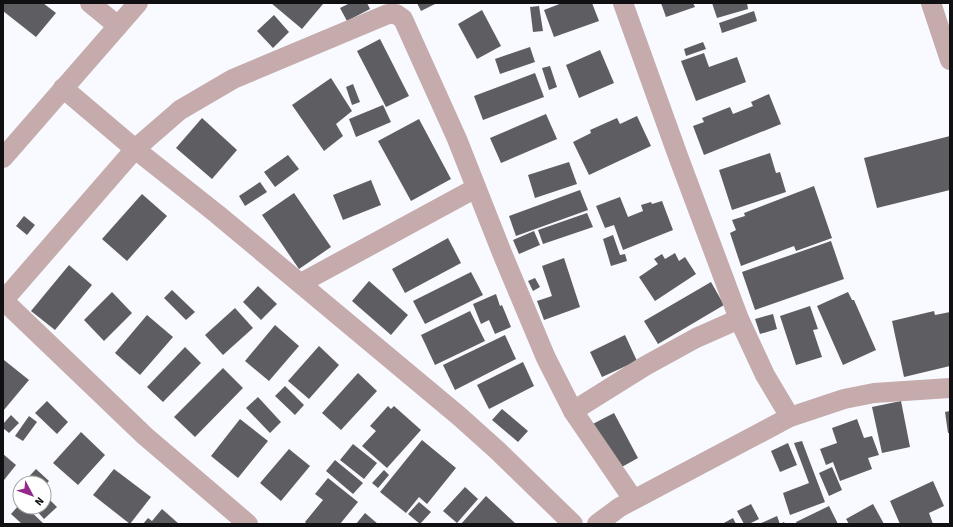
<svg xmlns="http://www.w3.org/2000/svg" width="953" height="527" font-family="'Source Sans 3',sans-serif">
	<rect width="100%" height="100%" fill="#f8faff"/>
	<g fill="#5e5e62">
		<path d="M 3,3 L 43,3 L 56,13 L 36,37 L 3,11 Z"/>
		<path d="M 271,3 L 321,3 L 323,4 L 302,29 Z"/>
		<path d="M 350,3 L 367,3 L 370,9 L 347,21 L 340,8 Z"/>
		<path d="M 417,3 L 437,3 L 421,11 Z"/>
		<path d="M 562,3 L 592,3 L 599,21 L 554,37 L 544,10 Z"/>
		<path d="M 661,3 L 693,3 L 695,7 L 666,17 Z"/>
		<path d="M 712,3 L 747,3 L 748,9 L 717,18 Z"/>
		<path d="M 539,6 L 543,31 L 533,32 L 530,7 Z"/>
		<path d="M 482,10 L 501,46 L 477,59 L 458,24 Z"/>
		<path d="M 754,11 L 757,21 L 722,33 L 719,23 Z"/>
		<path d="M 274,15 L 289,32 L 273,48 L 257,31 Z"/>
		<path d="M 380,39 L 409,96 L 386,107 L 357,51 Z"/>
		<path d="M 703,42 L 706,49 L 686,56 L 684,49 Z"/>
		<path d="M 530,47 L 535,62 L 500,74 L 495,59 Z"/>
		<path d="M 600,50 L 614,83 L 579,98 L 566,65 Z"/>
		<path d="M 704,53 L 709,67 L 737,57 L 746,82 L 696,101 L 681,61 Z"/>
		<path d="M 550,66 L 557,87 L 549,90 L 542,68 Z"/>
		<path d="M 535,73 L 544,97 L 483,120 L 474,96 Z"/>
		<path d="M 331,78 L 352,111 L 336,124 L 343,136 L 324,151 L 292,105 Z"/>
		<path d="M 353,84 L 360,102 L 352,105 L 346,87 Z"/>
		<path d="M 769,94 L 781,124 L 704,155 L 693,126 L 704,122 L 702,118 L 730,107 L 733,114 L 753,106 L 751,102 Z"/>
		<path d="M 383,105 L 391,122 L 356,137 L 349,119 Z"/>
		<path d="M 546,114 L 557,139 L 501,163 L 490,138 Z"/>
		<path d="M 637,116 L 651,146 L 589,175 L 573,142 L 591,133 L 590,130 L 617,118 L 620,124 Z"/>
		<path d="M 202,118 L 237,150 L 212,179 L 176,148 Z"/>
		<path d="M 419,119 L 451,179 L 411,201 L 378,141 Z"/>
		<path d="M 950,136 L 950,190 L 877,208 L 864,158 Z"/>
		<path d="M 770,153 L 776,173 L 780,172 L 786,192 L 732,210 L 719,170 Z"/>
		<path d="M 288,155 L 299,169 L 275,187 L 264,172 Z"/>
		<path d="M 569,162 L 577,184 L 535,198 L 528,175 Z"/>
		<path d="M 371,180 L 381,205 L 343,220 L 333,195 Z"/>
		<path d="M 260,182 L 267,192 L 245,206 L 239,196 Z"/>
		<path d="M 814,186 L 832,238 L 796,251 L 794,246 L 741,266 L 730,233 L 736,230 L 732,220 L 745,216 L 744,213 Z"/>
		<path d="M 580,190 L 588,210 L 516,236 L 509,216 Z"/>
		<path d="M 294,193 L 331,247 L 299,269 L 262,215 Z"/>
		<path d="M 142,194 L 167,216 L 127,261 L 102,239 Z"/>
		<path d="M 620,197 L 628,217 L 643,211 L 641,205 L 651,202 L 652,204 L 662,201 L 673,230 L 623,250 L 614,225 L 605,228 L 596,206 Z"/>
		<path d="M 587,213 L 593,227 L 543,244 L 538,230 Z"/>
		<path d="M 24,216 L 35,225 L 27,235 L 16,226 Z"/>
		<path d="M 534,231 L 540,245 L 519,254 L 513,240 Z"/>
		<path d="M 613,235 L 620,255 L 625,254 L 627,261 L 611,266 L 603,239 Z"/>
		<path d="M 448,238 L 461,263 L 405,293 L 392,269 Z"/>
		<path d="M 831,241 L 844,279 L 755,310 L 742,272 Z"/>
		<path d="M 675,253 L 679,261 L 685,257 L 696,274 L 655,301 L 639,277 L 658,264 L 654,259 L 662,254 L 665,259 Z"/>
		<path d="M 564,258 L 580,307 L 544,320 L 537,301 L 552,296 L 542,266 Z"/>
		<path d="M 69,265 L 92,285 L 55,330 L 31,311 Z"/>
		<path d="M 471,272 L 483,295 L 425,324 L 413,301 Z"/>
		<path d="M 535,278 L 540,287 L 533,291 L 528,281 Z"/>
		<path d="M 369,281 L 408,315 L 391,335 L 352,301 Z"/>
		<path d="M 711,282 L 724,305 L 658,344 L 644,321 Z"/>
		<path d="M 258,286 L 277,304 L 261,320 L 243,302 Z"/>
		<path d="M 172,290 L 195,312 L 186,320 L 164,298 Z"/>
		<path d="M 112,292 L 132,313 L 104,341 L 84,320 Z"/>
		<path d="M 848,292 L 852,300 L 854,300 L 876,350 L 843,365 L 817,306 Z"/>
		<path d="M 496,294 L 500,306 L 502,305 L 511,327 L 495,334 L 489,320 L 481,324 L 473,304 Z"/>
		<path d="M 810,306 L 818,329 L 813,330 L 822,357 L 796,365 L 780,316 Z"/>
		<path d="M 235,308 L 253,328 L 223,355 L 205,335 Z"/>
		<path d="M 470,311 L 485,341 L 435,365 L 421,335 Z"/>
		<path d="M 934,311 L 935,315 L 950,312 L 950,366 L 904,377 L 892,321 Z"/>
		<path d="M 773,314 L 777,329 L 760,334 L 755,319 Z"/>
		<path d="M 147,315 L 173,337 L 140,375 L 115,353 Z"/>
		<path d="M 275,325 L 299,346 L 269,381 L 245,361 Z"/>
		<path d="M 505,335 L 516,359 L 455,390 L 443,365 Z"/>
		<path d="M 625,335 L 637,361 L 602,377 L 590,352 Z"/>
		<path d="M 319,346 L 339,365 L 309,399 L 288,381 Z"/>
		<path d="M 185,347 L 201,363 L 163,402 L 147,387 Z"/>
		<path d="M 4,360 L 29,380 L 3,411 L 3,361 Z"/>
		<path d="M 523,362 L 534,386 L 489,409 L 477,385 Z"/>
		<path d="M 223,368 L 243,388 L 195,437 L 174,417 Z"/>
		<path d="M 358,373 L 377,391 L 341,430 L 322,413 Z"/>
		<path d="M 285,386 L 304,405 L 295,415 L 275,396 Z"/>
		<path d="M 258,397 L 281,422 L 270,433 L 246,408 Z"/>
		<path d="M 47,401 L 68,422 L 57,434 L 35,413 Z"/>
		<path d="M 901,401 L 910,447 L 882,453 L 872,407 Z"/>
		<path d="M 388,406 L 391,409 L 394,406 L 421,430 L 387,468 L 362,446 L 376,431 L 370,426 Z"/>
		<path d="M 502,409 L 528,431 L 518,442 L 492,420 Z"/>
		<path d="M 950,411 L 950,433 L 948,433 L 945,412 Z"/>
		<path d="M 614,413 L 638,458 L 609,474 L 585,428 Z"/>
		<path d="M 11,415 L 19,423 L 9,433 L 3,428 L 3,424 Z"/>
		<path d="M 29,416 L 37,422 L 23,441 L 15,436 Z"/>
		<path d="M 240,419 L 268,441 L 238,478 L 211,456 Z"/>
		<path d="M 857,419 L 864,438 L 872,436 L 879,455 L 868,458 L 872,469 L 840,481 L 833,462 L 826,465 L 820,449 L 837,443 L 832,428 Z"/>
		<path d="M 81,432 L 105,455 L 78,485 L 53,463 Z"/>
		<path d="M 422,440 L 456,468 L 427,504 L 419,497 L 406,513 L 380,492 Z"/>
		<path d="M 802,441 L 825,502 L 790,515 L 783,493 L 809,483 L 794,443 Z"/>
		<path d="M 788,443 L 797,465 L 780,472 L 771,451 Z"/>
		<path d="M 353,444 L 377,463 L 364,479 L 340,460 Z"/>
		<path d="M 289,449 L 310,466 L 281,501 L 260,483 Z"/>
		<path d="M 3,454 L 16,465 L 4,480 L 3,479 Z"/>
		<path d="M 335,460 L 363,483 L 353,494 L 326,471 Z"/>
		<path d="M 832,467 L 842,490 L 829,496 L 819,473 Z"/>
		<path d="M 36,469 L 49,481 L 44,486 L 44,483 L 23,483 Z"/>
		<path d="M 114,469 L 151,497 L 130,524 L 93,495 Z"/>
		<path d="M 384,470 L 389,475 L 378,488 L 372,483 Z"/>
		<path d="M 328,478 L 358,502 L 340,524 L 307,524 L 305,522 L 323,500 L 315,494 Z"/>
		<path d="M 933,481 L 944,506 L 929,513 L 933,524 L 900,524 L 890,501 Z"/>
		<path d="M 465,487 L 478,499 L 457,523 L 443,511 Z"/>
		<path d="M 486,496 L 516,524 L 461,524 Z"/>
		<path d="M 48,498 L 57,507 L 44,519 L 36,510 L 39,507 L 44,507 L 44,502 Z"/>
		<path d="M 419,502 L 431,512 L 420,524 L 408,514 Z"/>
		<path d="M 20,504 L 20,507 L 26,507 L 44,524 L 22,524 L 11,514 Z"/>
		<path d="M 751,504 L 759,519 L 749,524 L 744,524 L 737,511 Z"/>
		<path d="M 873,504 L 884,524 L 849,524 L 846,519 Z"/>
		<path d="M 829,506 L 838,524 L 797,524 L 796,522 Z"/>
		<path d="M 162,509 L 179,524 L 143,524 L 148,518 L 152,521 Z"/>
		<path d="M 365,513 L 378,524 L 356,524 Z"/>
		<path d="M 777,516 L 780,524 L 784,522 L 785,524 L 759,524 Z"/>
		<path d="M 733,518 L 736,524 L 722,524 Z"/>
	</g>
	<g fill="none" stroke-linecap="round" stroke-linejoin="round">
		<g stroke="#c5abac" stroke-width="20">
			<path d="M 90,3 L 118,26"/>
			<path d="M 623,3 L 678,156 L 739,319 L 765,375 L 790,417"/>
			<path d="M 931,3 L 950,60"/>
			<path d="M 63,88 L 135,149 L 217,214 L 459,416 L 498,451 L 573,524"/>
			<path d="M 3,158 L 138,3"/>
			<path d="M 301,283 L 476,188"/>
			<path d="M 3,300 L 145,436 L 248,524"/>
			<path d="M 3,301 L 135,149 L 180,110 L 233,79 L 388,14 L 396,14 L 403,19 L 457,139 L 502,253 L 546,358 L 573,411 L 633,499"/>
			<path d="M 573,411 L 645,366 L 696,338 L 739,319"/>
			<path d="M 597,524 L 620,507 L 790,417 L 844,399 L 874,393 L 950,388"/>
		</g>
	</g>
	<rect width="953" height="527" fill="none" stroke="#101012" stroke-width="8"/>
	<g transform="translate(32 495) rotate(131)"><circle r="19" fill="#ffffff" stroke="#9f9fa0"/>
	<path d="M0-3L7 15L0 10L-7 15Z" fill="#95298b"/>
	<text y="-6" font-size="11" font-weight="bold" text-anchor="middle" fill="#101012">N</text>
	</g>
</svg>
